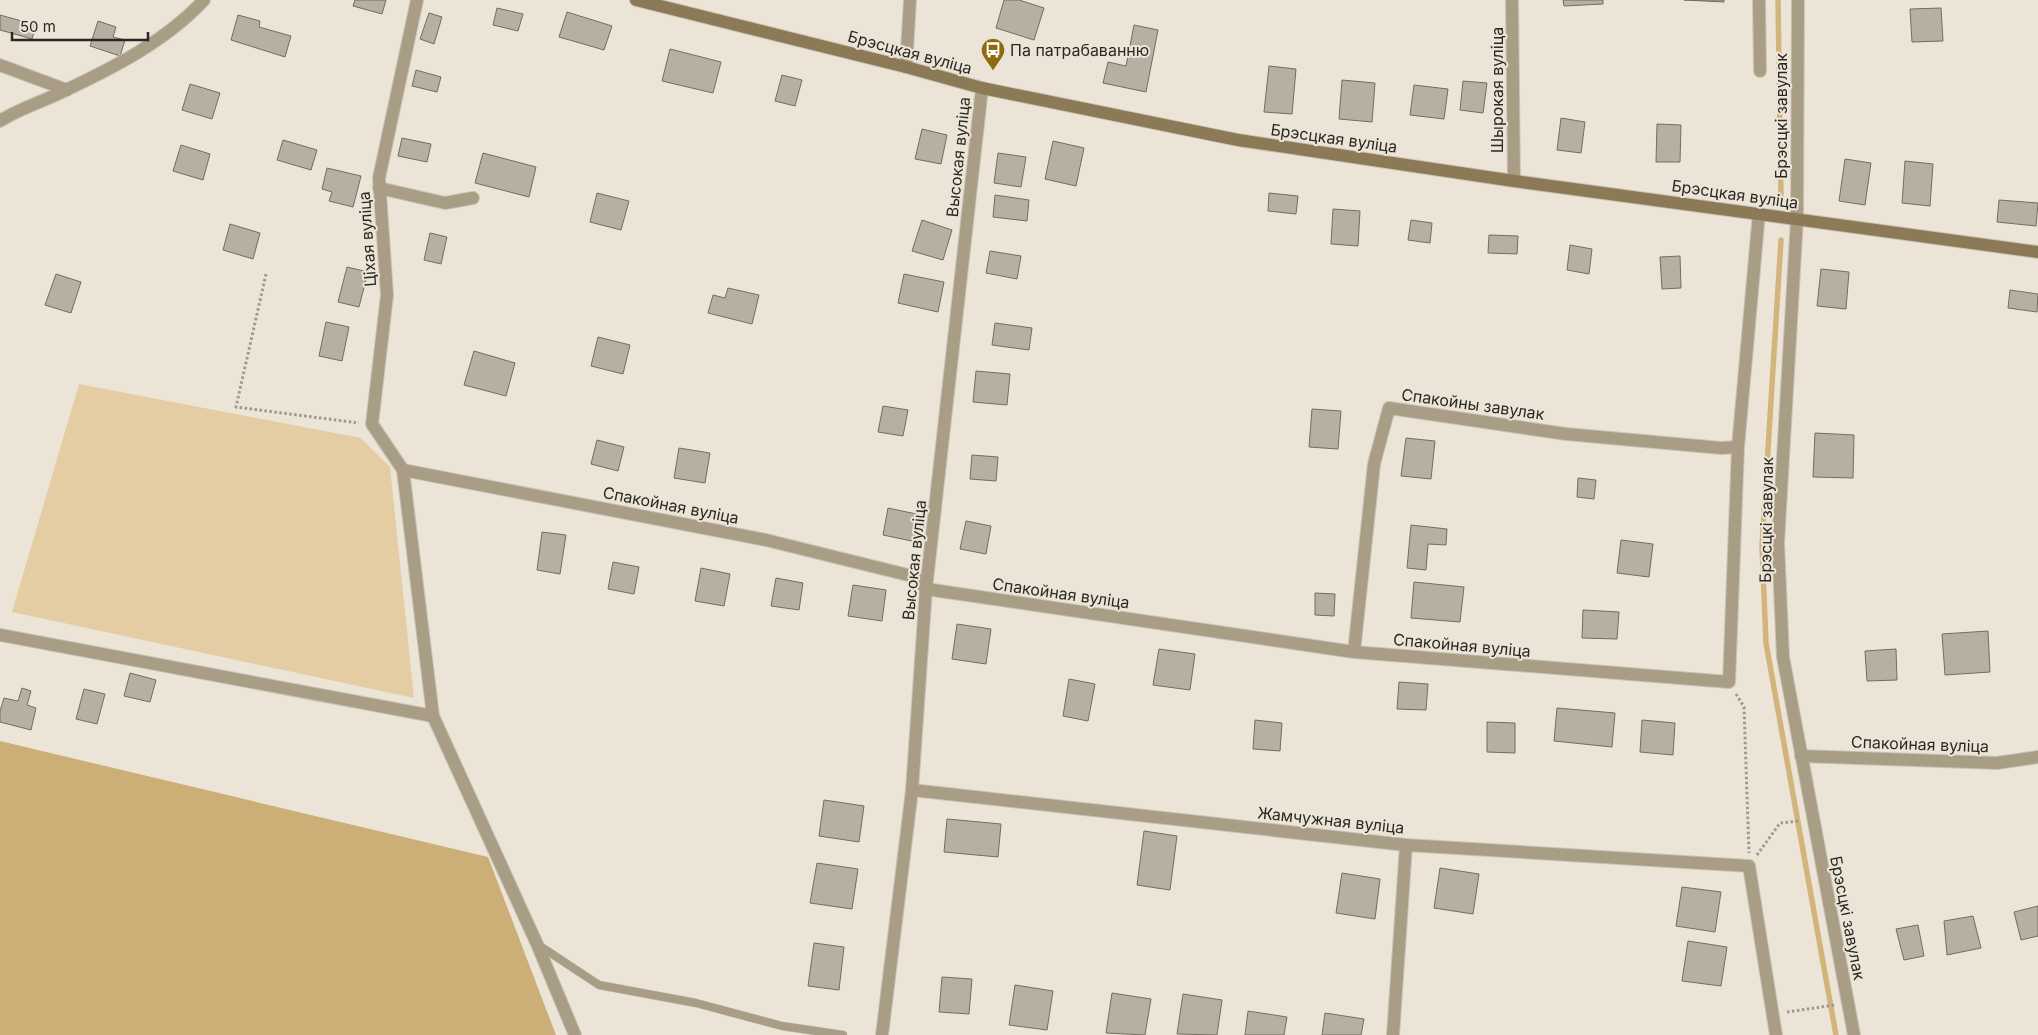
<svg xmlns="http://www.w3.org/2000/svg" width="2038" height="1035" font-family="Inter,sans-serif">
	<rect width="100%" height="100%" fill="#ece5d7"/>
	<path fill="#e4cda2" d="M 79,384 L 361,438 L 390,467 L 414,698 L 12,612 Z"/>
	<path fill="#ccaf77" d="M 0,741 L 488,857 L 556,1035 L 0,1035 Z"/>
	<g fill="none" stroke-linecap="round" stroke-linejoin="round">
		<g stroke="#d2b57d" stroke-width="5.5">
			<path d="M 1778,0 L 1781,196"/>
			<path d="M 1781,240 L 1762,546 L 1766,643 L 1836,1035"/>
		</g>
	</g>
	<g fill="#b6b0a3" stroke="#736d61">
		<path d="M 355,0 L 386,0 L 382,14 L 353,6 Z"/>
		<path d="M 1004,0 L 1019,0 L 1044,8 L 1034,40 L 996,28 Z"/>
		<path d="M 1563,0 L 1603,0 L 1603,4 L 1564,6 Z"/>
		<path d="M 1684,0 L 1724,0 L 1724,2 Z"/>
		<path d="M 497,8 L 523,14 L 518,31 L 493,25 Z"/>
		<path d="M 1941,8 L 1943,41 L 1912,42 L 1910,9 Z"/>
		<path d="M 567,12 L 612,26 L 604,50 L 559,37 Z"/>
		<path d="M 429,13 L 442,17 L 434,44 L 420,39 Z"/>
		<path d="M 0,15 L 36,25 L 32,39 L 0,30 Z"/>
		<path d="M 238,15 L 260,21 L 259,27 L 291,36 L 285,57 L 231,40 Z"/>
		<path d="M 98,21 L 116,27 L 113,37 L 125,40 L 120,56 L 90,46 Z"/>
		<path d="M 1134,25 L 1158,30 L 1146,92 L 1103,83 L 1108,62 L 1126,66 Z"/>
		<path d="M 670,49 L 721,62 L 713,93 L 662,81 Z"/>
		<path d="M 1269,66 L 1296,69 L 1292,114 L 1264,112 Z"/>
		<path d="M 416,70 L 441,77 L 437,92 L 412,86 Z"/>
		<path d="M 782,75 L 802,80 L 795,106 L 775,101 Z"/>
		<path d="M 1342,80 L 1375,83 L 1372,122 L 1339,119 Z"/>
		<path d="M 1463,81 L 1487,83 L 1483,113 L 1460,110 Z"/>
		<path d="M 190,84 L 220,93 L 212,119 L 182,110 Z"/>
		<path d="M 1414,85 L 1448,89 L 1444,119 L 1410,115 Z"/>
		<path d="M 1561,118 L 1585,122 L 1581,153 L 1557,150 Z"/>
		<path d="M 1657,124 L 1681,125 L 1680,162 L 1656,162 Z"/>
		<path d="M 922,129 L 947,135 L 941,164 L 915,159 Z"/>
		<path d="M 402,138 L 431,144 L 427,162 L 398,156 Z"/>
		<path d="M 283,140 L 317,150 L 311,170 L 277,160 Z"/>
		<path d="M 1053,141 L 1084,148 L 1076,186 L 1045,179 Z"/>
		<path d="M 181,145 L 210,154 L 203,180 L 173,171 Z"/>
		<path d="M 483,153 L 536,167 L 529,197 L 475,183 Z"/>
		<path d="M 998,153 L 1026,157 L 1021,187 L 994,183 Z"/>
		<path d="M 1845,159 L 1871,163 L 1865,205 L 1839,201 Z"/>
		<path d="M 1905,161 L 1933,164 L 1930,206 L 1902,203 Z"/>
		<path d="M 327,168 L 361,176 L 353,207 L 329,201 L 332,192 L 322,189 Z"/>
		<path d="M 597,193 L 629,201 L 621,230 L 590,222 Z"/>
		<path d="M 1269,193 L 1298,196 L 1296,214 L 1268,211 Z"/>
		<path d="M 995,195 L 1029,200 L 1027,221 L 993,217 Z"/>
		<path d="M 1999,200 L 2038,203 L 2036,226 L 1997,222 Z"/>
		<path d="M 1333,209 L 1360,211 L 1358,246 L 1331,244 Z"/>
		<path d="M 922,220 L 952,230 L 943,260 L 912,251 Z"/>
		<path d="M 1411,220 L 1432,223 L 1430,243 L 1408,240 Z"/>
		<path d="M 230,224 L 260,233 L 253,259 L 223,250 Z"/>
		<path d="M 430,233 L 447,237 L 441,264 L 424,260 Z"/>
		<path d="M 1489,235 L 1518,236 L 1517,254 L 1488,253 Z"/>
		<path d="M 1570,245 L 1592,249 L 1589,274 L 1567,270 Z"/>
		<path d="M 990,251 L 1021,256 L 1017,279 L 986,273 Z"/>
		<path d="M 1680,256 L 1681,288 L 1662,289 L 1660,257 Z"/>
		<path d="M 347,267 L 368,272 L 359,307 L 338,302 Z"/>
		<path d="M 1821,269 L 1849,272 L 1846,309 L 1817,306 Z"/>
		<path d="M 56,274 L 81,282 L 71,313 L 45,305 Z"/>
		<path d="M 904,274 L 944,282 L 938,312 L 898,303 Z"/>
		<path d="M 728,288 L 759,295 L 752,324 L 708,313 L 713,295 L 725,298 Z"/>
		<path d="M 2010,290 L 2038,294 L 2037,312 L 2008,308 Z"/>
		<path d="M 326,322 L 349,327 L 342,361 L 319,356 Z"/>
		<path d="M 995,323 L 1032,328 L 1029,350 L 992,345 Z"/>
		<path d="M 598,337 L 630,345 L 623,374 L 591,366 Z"/>
		<path d="M 474,351 L 515,363 L 506,396 L 464,385 Z"/>
		<path d="M 976,371 L 1010,374 L 1007,405 L 973,402 Z"/>
		<path d="M 883,406 L 908,410 L 903,436 L 878,432 Z"/>
		<path d="M 1312,409 L 1341,411 L 1338,449 L 1309,447 Z"/>
		<path d="M 1815,433 L 1854,435 L 1853,478 L 1813,477 Z"/>
		<path d="M 1406,438 L 1435,441 L 1431,479 L 1401,476 Z"/>
		<path d="M 597,440 L 624,447 L 618,471 L 591,464 Z"/>
		<path d="M 679,448 L 710,453 L 705,483 L 674,478 Z"/>
		<path d="M 972,455 L 998,457 L 996,481 L 970,479 Z"/>
		<path d="M 1578,478 L 1596,480 L 1594,499 L 1577,497 Z"/>
		<path d="M 888,508 L 926,516 L 921,543 L 883,535 Z"/>
		<path d="M 966,521 L 991,526 L 986,554 L 960,549 Z"/>
		<path d="M 1411,525 L 1447,529 L 1446,545 L 1428,544 L 1426,570 L 1407,568 Z"/>
		<path d="M 542,532 L 566,535 L 560,574 L 537,570 Z"/>
		<path d="M 1621,540 L 1653,544 L 1649,577 L 1617,573 Z"/>
		<path d="M 613,562 L 639,567 L 634,594 L 608,589 Z"/>
		<path d="M 701,568 L 730,574 L 724,606 L 695,601 Z"/>
		<path d="M 776,578 L 803,583 L 799,610 L 771,606 Z"/>
		<path d="M 1414,582 L 1464,587 L 1460,622 L 1411,618 Z"/>
		<path d="M 853,585 L 886,590 L 882,621 L 848,616 Z"/>
		<path d="M 1315,593 L 1335,594 L 1334,616 L 1315,615 Z"/>
		<path d="M 1583,610 L 1619,612 L 1617,639 L 1582,638 Z"/>
		<path d="M 957,624 L 991,629 L 986,664 L 952,659 Z"/>
		<path d="M 1988,631 L 1990,672 L 1945,675 L 1942,634 Z"/>
		<path d="M 1159,649 L 1195,654 L 1190,690 L 1153,685 Z"/>
		<path d="M 1896,649 L 1897,680 L 1867,681 L 1865,651 Z"/>
		<path d="M 130,673 L 156,680 L 150,702 L 124,696 Z"/>
		<path d="M 1069,679 L 1095,684 L 1088,721 L 1063,716 Z"/>
		<path d="M 1399,682 L 1428,684 L 1426,710 L 1397,709 Z"/>
		<path d="M 22,688 L 31,691 L 27,705 L 36,708 L 31,730 L 0,722 L 0,711 L 4,698 L 18,701 Z"/>
		<path d="M 84,689 L 105,694 L 97,724 L 76,719 Z"/>
		<path d="M 1557,708 L 1615,713 L 1612,747 L 1554,741 Z"/>
		<path d="M 1255,720 L 1282,723 L 1280,751 L 1253,749 Z"/>
		<path d="M 1642,720 L 1675,723 L 1673,755 L 1640,752 Z"/>
		<path d="M 1487,722 L 1515,723 L 1515,753 L 1487,752 Z"/>
		<path d="M 824,800 L 864,806 L 859,842 L 819,836 Z"/>
		<path d="M 947,819 L 1001,824 L 998,857 L 944,852 Z"/>
		<path d="M 1144,831 L 1177,836 L 1170,890 L 1137,885 Z"/>
		<path d="M 817,863 L 858,869 L 852,909 L 810,903 Z"/>
		<path d="M 1440,868 L 1479,874 L 1473,914 L 1434,908 Z"/>
		<path d="M 1342,873 L 1380,879 L 1375,919 L 1336,913 Z"/>
		<path d="M 1682,887 L 1721,892 L 1715,932 L 1676,926 Z"/>
		<path d="M 2038,906 L 2038,936 L 2021,940 L 2014,912 Z"/>
		<path d="M 1973,916 L 1981,948 L 1947,955 L 1944,921 Z"/>
		<path d="M 1918,925 L 1924,956 L 1904,960 L 1896,929 Z"/>
		<path d="M 1688,941 L 1727,947 L 1721,986 L 1682,981 Z"/>
		<path d="M 814,943 L 844,947 L 839,990 L 808,986 Z"/>
		<path d="M 942,977 L 972,979 L 969,1014 L 939,1012 Z"/>
		<path d="M 1015,985 L 1053,991 L 1047,1030 L 1009,1025 Z"/>
		<path d="M 1112,993 L 1151,999 L 1145,1035 L 1106,1033 Z"/>
		<path d="M 1183,994 L 1222,1000 L 1217,1035 L 1177,1034 Z"/>
		<path d="M 1248,1011 L 1287,1017 L 1284,1035 L 1245,1035 Z"/>
		<path d="M 1325,1013 L 1364,1019 L 1361,1035 L 1322,1035 Z"/>
	</g>
	<g fill="none" stroke-linecap="round" stroke-linejoin="round">
		<defs>
			<path id="lane" d="M 540,946 L 599,985 L 696,1003 L 782,1026 L 843,1035"/>
			<g id="street">
				<path d="M 417,0 L 379,178 L 387,295 L 372,424 L 403,470 L 433,716 L 537,944 L 575,1035"/>
				<path d="M 1512,0 L 1514,181"/>
				<path d="M 1759,0 L 1760,71"/>
				<path d="M 1798,0 L 1797,219 L 1778,543 L 1783,657 L 1854,1035"/>
				<path d="M 0,65 L 67,90"/>
				<path d="M 906,67 L 910,0"/>
				<path d="M 0,121 C 20,108 45,101 66,90 C 115,67 167,40 204,0"/>
				<path d="M 379,188 L 445,203 L 473,198"/>
				<path d="M 403,470 L 766,540 L 916,577 L 926,589 L 1354,652 L 1729,682 L 1738,447 L 1759,213"/>
				<path d="M 0,635 L 433,716"/>
				<path d="M 1354,652 L 1374,464 L 1389,408 L 1566,434 L 1721,448 L 1738,447"/>
				<path d="M 1801,756 L 1997,763 L 2038,757"/>
				<path d="M 912,790 L 1406,845 L 1749,866 L 1776,1035"/>
				<path d="M 882,1035 L 912,790 L 926,589 L 982,88"/>
				<path d="M 1393,1035 L 1406,845"/>
			</g>
			<path id="secondary" d="M 636,0 L 906,67 L 982,88 L 1238,140 L 1514,181 L 2038,252"/>
		</defs>
		<use href="#lane" stroke="#c9c3b7" stroke-width="9"/>
		<use href="#street" stroke="#c9c3b7" stroke-width="14"/>
		<use href="#secondary" stroke="#c9c3b7" stroke-width="14"/>
		<g stroke="#9e988e" stroke-width="3" stroke-dasharray="2.5 2.5" stroke-linecap="butt">
			<path d="M 266,274 L 236,407 L 359,423"/>
			<path d="M 1736,694 L 1744,707 L 1749,853"/>
			<path d="M 1757,855 L 1780,823 L 1799,821"/>
			<path d="M 1787,1012 L 1835,1005"/>
		</g>
		<use href="#lane" stroke="#aa9d85" stroke-width="8"/>
		<use href="#street" stroke="#aa9d85" stroke-width="12"/>
		<use href="#secondary" stroke="#8c7a57" stroke-width="12"/>
	</g>
	<defs>
		<symbol id="bus-pin" viewBox="-11 -11 22 30"><path d="M0 17L-7.5 6A9.5 9.5 0 1 1 7.5 6Z" fill="#8f6a0f" stroke="#ece5d7"/><path d="M-5-6H5V4H4V6H2V4H-2V6H-4V4H-5ZM-3.5-4V0h7V-4ZM-3.5 1.2v1.5H-2V1.2ZM2 1.2v1.5H3.5V1.2Z" fill="#fff"/></symbol>
	</defs>
	<g fill-rule="evenodd">
		<use href="#bus-pin" x="979" y="36" width="28" height="38"/>
	</g>
	<g text-anchor="middle" stroke-width="4" stroke-linejoin="round" paint-order="stroke">
		<g font-size="16" fill="#2b2823" stroke="#ece5d7" text-anchor="start">
			<text x="1010" y="56">Па патрабаванню</text>
		</g>
		<g font-size="16" fill="#2b2823" stroke="#ece5d7">
			<text transform="translate(910 52) rotate(15)" y="6">Брэсцкая вуліца</text>
			<text transform="translate(1497 90) rotate(-90)" y="6">Шырокая вуліца</text>
			<text transform="translate(1781 116) rotate(-90)" y="6">Брэсцкі завулак</text>
			<text transform="translate(1334 138) rotate(8)" y="6">Брэсцкая вуліца</text>
			<text transform="translate(958 157) rotate(-84)" y="6">Высокая вуліца</text>
			<text transform="translate(1735 194) rotate(8)" y="6">Брэсцкая вуліца</text>
			<text transform="translate(367 239) rotate(-94)" y="6">Ціхая вуліца</text>
			<text transform="translate(1473 404) rotate(8)" y="6">Спакойны завулак</text>
			<text transform="translate(671 505) rotate(11)" y="6">Спакойная вуліца</text>
			<text transform="translate(1766 520) rotate(-89)" y="6">Брэсцкі завулак</text>
			<text transform="translate(914 560) rotate(-84)" y="6">Высокая вуліца</text>
			<text transform="translate(1061 593) rotate(8)" y="6">Спакойная вуліца</text>
			<text transform="translate(1462 645) rotate(5)" y="6">Спакойная вуліца</text>
			<text transform="translate(1920 744) rotate(2)" y="6">Спакойная вуліца</text>
			<text transform="translate(1331 820) rotate(6)" y="6">Жамчужная вуліца</text>
			<text transform="translate(1848 918) rotate(79)" y="6">Брэсцкі завулак</text>
		</g>
	</g>
	<path d="M12 32v8h136v-8" fill="none" stroke="#2b2823" stroke-width="2.5"/>
	<text x="20" y="32" font-size="15" fill="#2b2823" stroke="#ece5d7" stroke-width="4" paint-order="stroke">50 m</text>
</svg>
